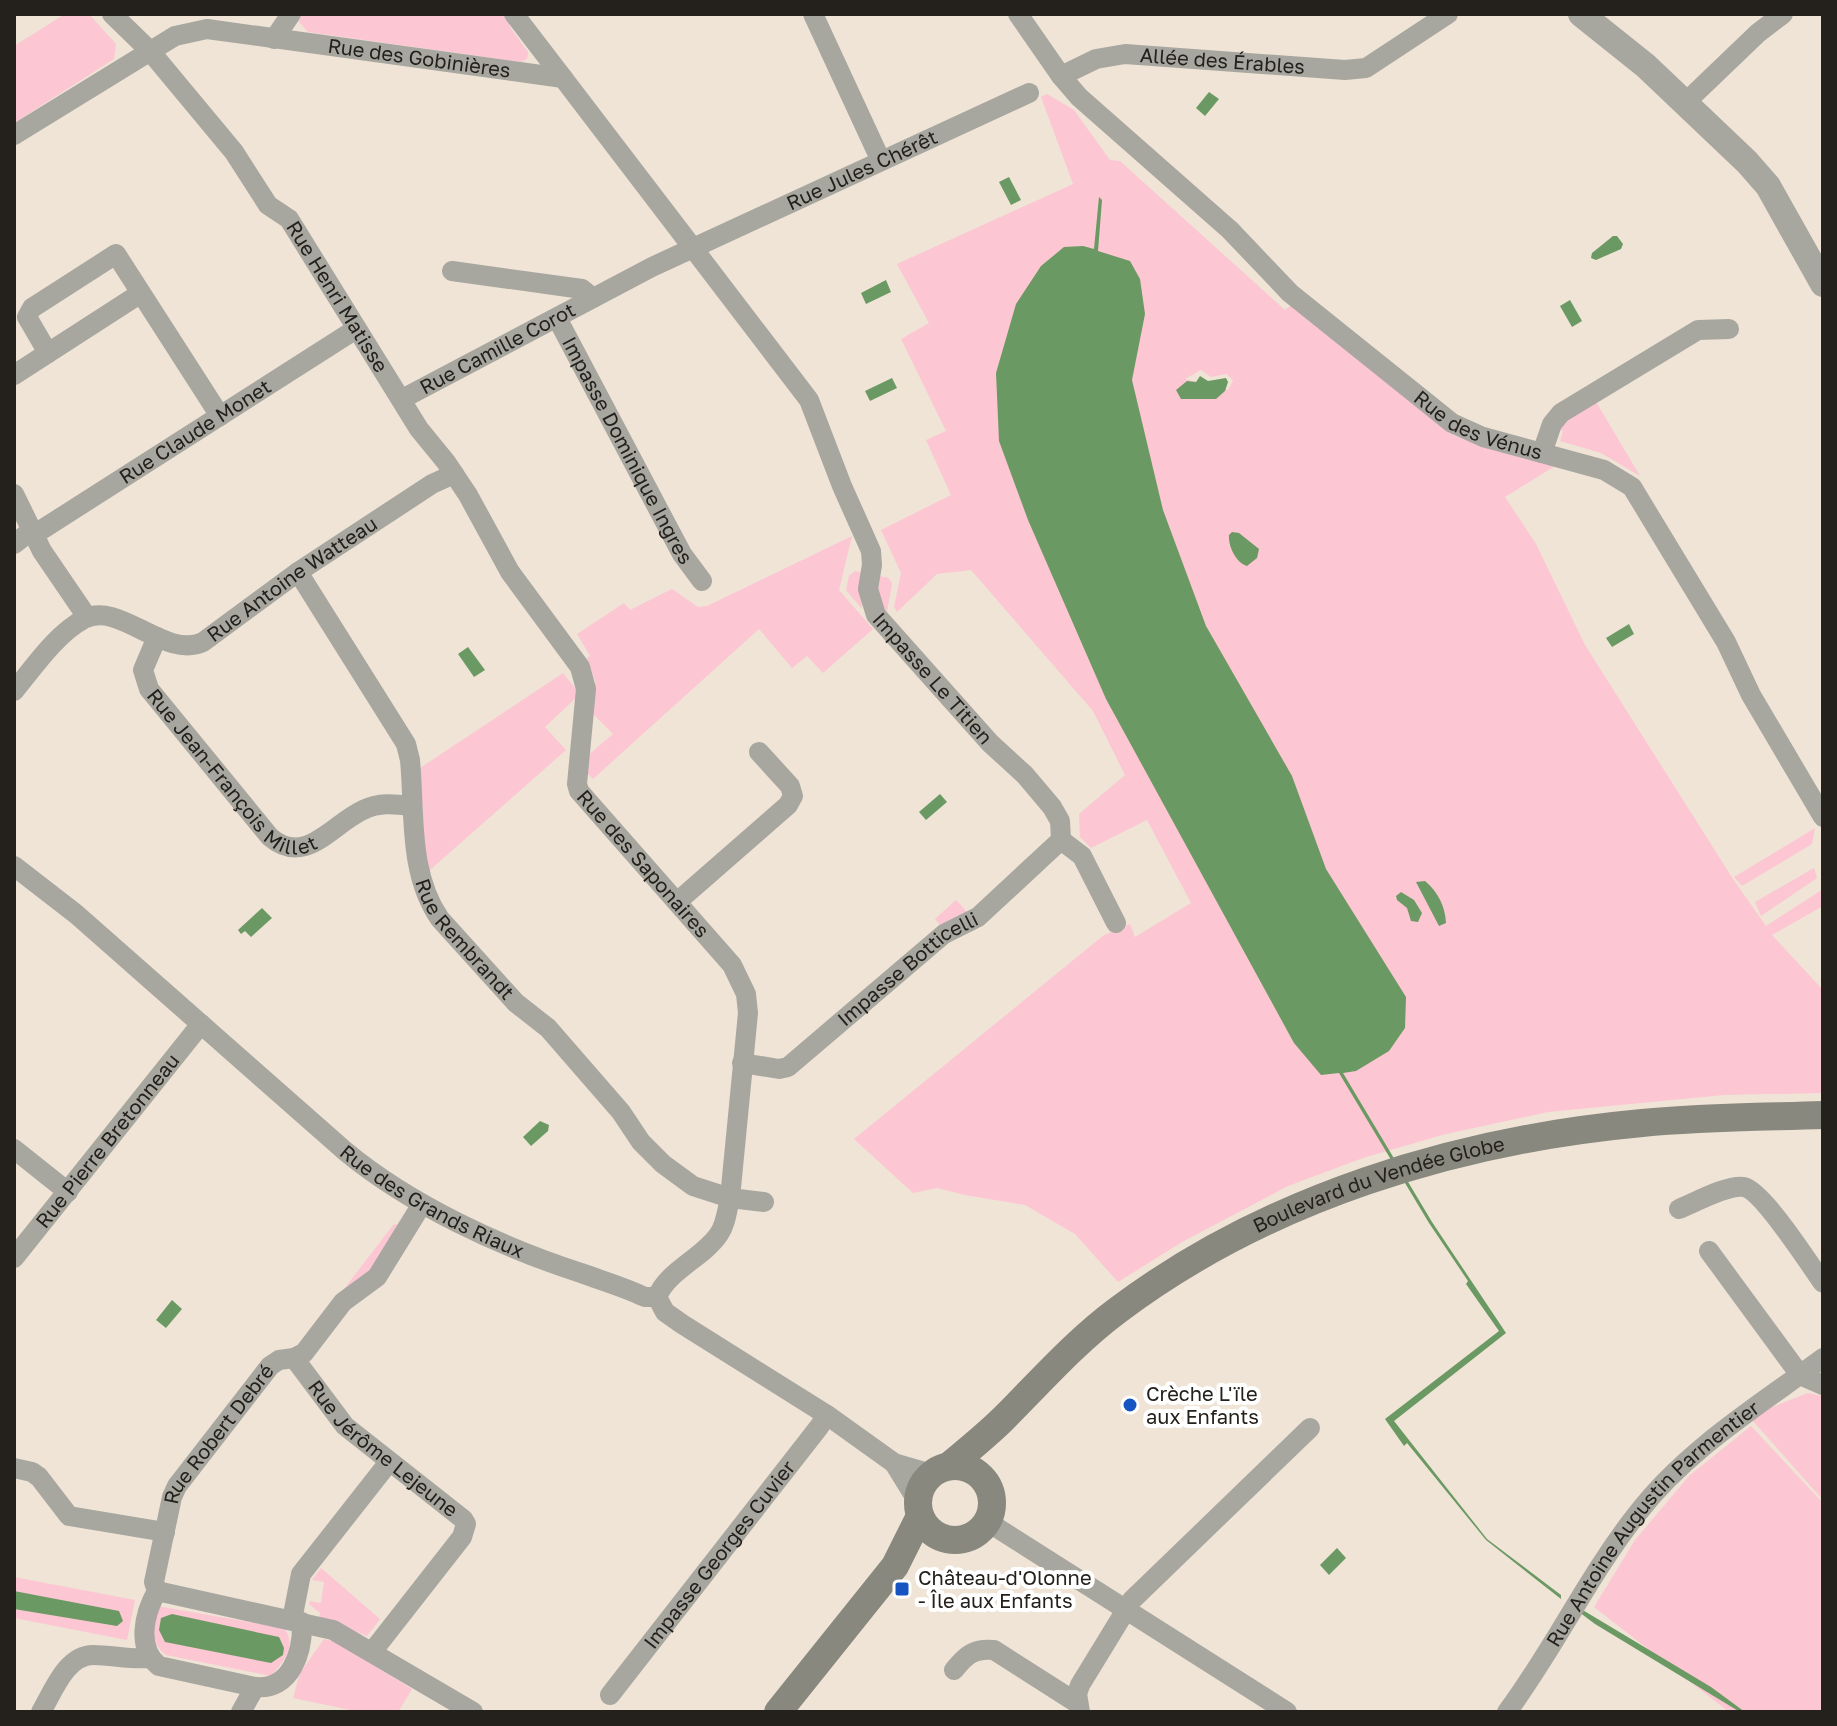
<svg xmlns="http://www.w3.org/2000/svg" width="1837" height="1726" font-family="'Golos Text',sans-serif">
	<rect width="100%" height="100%" fill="#f0e4d7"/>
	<g fill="#fcc6d2" fill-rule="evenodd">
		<path d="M 65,14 L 89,14 L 116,44 L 114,59 L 14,123 L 14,46 Z"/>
		<path d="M 300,14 L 506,14 L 510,27 L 528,52 L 527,59 L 521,62 L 308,32 L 299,22 Z"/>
		<path d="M 1047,94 L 1074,110 L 1110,160 L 1120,161 L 1285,310 L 1291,305 L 1455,436 L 1555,466 L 1505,497 L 1536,544 L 1585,645 L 1733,879 L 1766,926 L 1823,889 L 1823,906 L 1772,935 L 1823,990 L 1823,1093 L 1724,1095 L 1548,1112 L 1446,1134 L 1363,1158 L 1288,1186 L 1182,1242 L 1118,1282 L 1075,1234 L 1025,1205 L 965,1195 L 937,1188 L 913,1193 L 854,1139 L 1104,935 L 1130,924 L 1135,937 L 1191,903 L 1147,820 L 1091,848 L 1080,837 L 1079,814 L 1125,775 L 1093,711 L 971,570 L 937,574 L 897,612 L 894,607 L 901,573 L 881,530 L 951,495 L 926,440 L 946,431 L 901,339 L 929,323 L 897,264 L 1073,184 L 1041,97 ZM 1201,370 L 1211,377 L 1227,374 L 1233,381 L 1228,390 L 1185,379 Z"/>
		<path d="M 1595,400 L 1640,476 L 1601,453 L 1560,441 L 1563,431 L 1559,430 L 1563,420 Z"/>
		<path d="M 852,536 L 839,590 L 873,629 L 823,673 L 807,656 L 792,668 L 759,629 L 593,779 L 585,771 L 586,757 L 613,734 L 591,712 L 595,681 L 587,658 L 590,656 L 577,634 L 624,603 L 630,610 L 672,589 L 698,607 L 707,606 Z"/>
		<path d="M 855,571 L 863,573 L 862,609 L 846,590 L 849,576 Z"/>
		<path d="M 879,576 L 889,578 L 892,584 L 887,612 L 884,612 L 876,583 Z"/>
		<path d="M 563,673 L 580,694 L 545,727 L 566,750 L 430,870 L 425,852 L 420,768 Z"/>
		<path d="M 1815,828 L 1812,844 L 1742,886 L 1734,877 Z"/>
		<path d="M 1814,868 L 1817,878 L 1761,916 L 1755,902 Z"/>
		<path d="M 956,900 L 968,913 L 941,926 L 935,919 Z"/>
		<path d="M 394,1224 L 398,1225 L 371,1270 L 344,1289 Z"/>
		<path d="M 1808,1393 L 1823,1396 L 1823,1500 L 1752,1420 L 1770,1408 Z"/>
		<path d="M 1751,1426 L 1823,1503 L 1823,1712 L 1729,1712 L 1594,1607 L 1635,1540 L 1689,1476 Z"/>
		<path d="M 321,1568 L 380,1619 L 367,1636 L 319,1617 L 320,1613 L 309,1604 L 310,1601 L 321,1603 L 324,1582 L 312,1580 Z"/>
		<path d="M 14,1577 L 135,1600 L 127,1640 L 14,1618 Z"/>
		<path d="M 157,1606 L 284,1628 C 297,1645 284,1662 271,1676 L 166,1655 C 148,1641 153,1626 157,1606 Z"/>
		<path d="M 324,1639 L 335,1642 L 412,1689 L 398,1712 L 360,1712 L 293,1698 L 300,1673 Z"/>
	</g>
	<g fill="#6b9963">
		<path d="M 1209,92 L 1219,99 L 1205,116 L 1196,108 Z"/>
		<path d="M 1009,177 L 1021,200 L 1011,205 L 999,182 Z"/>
		<path d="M 1099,197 L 1102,200 L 1098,251 L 1130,261 L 1140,279 L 1145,314 L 1132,380 L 1163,510 L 1206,626 L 1292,776 L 1326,869 L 1406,997 L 1405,1028 L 1389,1051 L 1356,1071 L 1343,1073 L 1432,1222 L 1506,1333 L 1394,1421 L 1487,1539 L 1561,1595 L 1561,1599 L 1486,1540 L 1407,1443 L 1404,1446 L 1385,1419 L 1499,1331 L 1466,1284 L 1468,1281 L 1429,1223 L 1339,1073 L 1321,1075 L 1294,1043 L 1106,699 L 1028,520 L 999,441 L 996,373 L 1016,304 L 1041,266 L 1064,247 L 1083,246 L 1094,249 Z"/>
		<path d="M 1613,236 L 1617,236 L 1623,244 L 1621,249 L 1596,260 L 1591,258 L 1592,253 Z"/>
		<path d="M 886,280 L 891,292 L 866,304 L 861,293 Z"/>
		<path d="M 1570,300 L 1582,321 L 1572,327 L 1560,306 Z"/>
		<path d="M 1200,376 L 1208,381 L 1226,378 L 1228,382 L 1225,391 L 1216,399 L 1181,399 L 1176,390 L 1187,381 L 1196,382 Z"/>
		<path d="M 892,378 L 897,388 L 870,401 L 865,391 Z"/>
		<path d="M 1232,532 L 1239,533 L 1259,549 L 1257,558 L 1247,566 C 1236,563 1228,546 1229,535 Z"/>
		<path d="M 1629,624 L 1634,634 L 1612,647 L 1606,638 Z"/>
		<path d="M 468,647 L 485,670 L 474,677 L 458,654 Z"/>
		<path d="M 940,794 L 947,802 L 926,820 L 919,812 Z"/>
		<path d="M 1425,881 C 1438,892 1445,906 1446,923 L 1439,926 L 1416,882 Z"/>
		<path d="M 1401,892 L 1414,900 L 1422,913 L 1418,922 L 1411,921 L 1407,908 L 1397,900 L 1396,896 Z"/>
		<path d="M 262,908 L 272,918 L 251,937 L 245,931 L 241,934 L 238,930 Z"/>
		<path d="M 540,1121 L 549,1125 L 548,1131 L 531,1146 L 523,1137 Z"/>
		<path d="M 172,1300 L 182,1309 L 166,1328 L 156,1320 Z"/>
		<path d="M 1337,1548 L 1346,1558 L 1329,1575 L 1320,1565 Z"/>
		<path d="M 14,1591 L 119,1611 L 123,1621 L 117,1626 L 14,1609 Z"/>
		<path d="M 1581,1609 L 1711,1687 L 1745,1712 L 1740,1712 L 1595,1624 L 1579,1612 Z"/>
		<path d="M 172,1614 L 279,1637 L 284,1648 L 283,1655 L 271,1663 L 165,1642 L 159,1630 L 161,1618 Z"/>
	</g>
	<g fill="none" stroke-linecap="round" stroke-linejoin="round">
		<g stroke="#a7a7a0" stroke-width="20">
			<path id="s1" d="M 112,14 L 150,51 L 234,152 L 268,205 L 289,219 L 419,429 L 446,462 L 468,495 L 510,572 L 580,667 L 586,689 L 577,784 L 579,791 L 732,965 L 746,994 L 748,1013 L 730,1198 C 727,1210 726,1224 719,1234 C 703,1258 668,1270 657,1297"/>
			<path d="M 514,14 L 563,78"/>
			<path d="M 813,14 L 881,161"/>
			<path id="s2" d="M 1018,14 L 1061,76 L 1079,97 L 1230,230 L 1290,293 L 1452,423 L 1483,437 L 1604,470 L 1632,487 L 1726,642 L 1751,695 L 1823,817"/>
			<path d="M 274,39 L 291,14"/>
			<path id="s3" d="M 1061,76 L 1096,59 L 1125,54 L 1345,70 L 1366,68 L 1448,14"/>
			<path d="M 1686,102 L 1758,33 L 1783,14"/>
			<path id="s4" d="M 14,135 L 175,36 L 207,29 L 563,78 L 809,400 L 842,486 L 871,551 L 872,565 L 868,589 L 876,615 L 990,743 L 1025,775 L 1052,807 L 1060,821 L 1061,840 L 1082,856 L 1116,923"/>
			<path d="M 452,271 L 582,289 L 593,298"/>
			<path d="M 141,293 L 48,353 L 27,317 L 32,308 L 116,254 L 220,416"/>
			<path id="s5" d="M 557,318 L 682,554 L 702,581"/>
			<path d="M 14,375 L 48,353"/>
			<path id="s6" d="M 402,399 L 652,267 L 1029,93"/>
			<path d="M 1542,453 L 1552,424 L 1561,413 L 1698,330 L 1729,329"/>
			<path d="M 14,494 L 42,551 L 87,617"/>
			<path id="s7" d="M 35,534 L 356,329"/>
			<path d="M 14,544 L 32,530"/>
			<path id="s8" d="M 298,572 L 406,744 L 410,760 C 415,812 408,873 440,919 L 516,1003 L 548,1028 L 621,1112 L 641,1142 L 663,1164 L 693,1186 L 730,1198 L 764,1202"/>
			<path id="s9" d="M 157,637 L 143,670 L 149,689 L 270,837 C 305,867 331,825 363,810 C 379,802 395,804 412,806"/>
			<path id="s10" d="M 14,691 C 34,667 56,634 84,619 C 119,600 165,660 203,642 L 298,572 L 432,484 L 454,474"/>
			<path id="s11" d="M 14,866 L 76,914 L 345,1151 C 410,1205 501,1247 581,1273 C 603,1281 624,1287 645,1297 L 657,1297"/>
			<path d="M 677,902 L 788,805 L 793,796 L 790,786 L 759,752"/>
			<path id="s12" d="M 742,1063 L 779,1069 L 788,1067 L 944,934 L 978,917 L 1061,840"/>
			<path d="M 14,1149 L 68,1192"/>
			<path d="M 1679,1209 C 1694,1203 1728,1184 1744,1187 C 1763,1191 1810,1265 1823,1283"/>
			<path d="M 1709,1251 L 1800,1375 L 1823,1385"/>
			<path id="s13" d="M 14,1258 L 201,1024"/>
			<path d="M 657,1297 L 665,1312 L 682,1324 L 827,1415 L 894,1463 L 932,1474"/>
			<path id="s14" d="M 294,1358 L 345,1426 L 463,1519 L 466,1524 L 462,1537 L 372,1652"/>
			<path d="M 894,1463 L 918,1502"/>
			<path d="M 14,1468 L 32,1472 L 39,1477 L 69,1516 L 165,1532"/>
			<path d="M 988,1522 L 1287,1712"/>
			<path d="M 157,1591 L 333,1630 L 473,1712"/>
			<path d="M 292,1620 L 301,1574 L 389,1462"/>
			<path id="s15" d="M 302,1622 C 303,1652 291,1691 255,1687 L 159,1666 C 136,1648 144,1614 157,1591 L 154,1582 L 172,1497 L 177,1486 L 270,1366 L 279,1360 L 294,1358 L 304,1353 L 343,1302 L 377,1277 L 422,1204"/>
			<path d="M 954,1670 C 966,1655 974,1648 994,1650 L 1077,1703"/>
			<path id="s16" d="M 610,1695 L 819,1427 L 827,1415"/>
			<path d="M 41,1712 C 53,1692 66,1655 93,1655 C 113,1655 130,1660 150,1658"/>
			<path d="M 241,1712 L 255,1687"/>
			<path d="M 1080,1712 L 1077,1694 L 1080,1685 L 1132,1600 L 1310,1428"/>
			<path id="s17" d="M 1507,1712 C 1554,1649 1588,1576 1637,1514 C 1686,1450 1758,1406 1823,1358"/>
		</g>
		<path stroke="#a7a7a0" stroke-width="26" d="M 1581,14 L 1646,66 L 1747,162 L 1768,186 L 1823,284"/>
		<g stroke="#88887e" stroke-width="28">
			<circle cx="955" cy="1503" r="37"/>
			<path id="s18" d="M 949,1466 C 967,1451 988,1434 1004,1418 C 1041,1381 1075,1342 1118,1310 C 1267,1198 1457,1140 1642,1123 C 1702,1117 1763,1117 1823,1115"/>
			<path d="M 778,1712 L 895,1566 L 920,1516"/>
		</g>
	</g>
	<g fill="#1655c1" stroke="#fff" stroke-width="3">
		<circle cx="1130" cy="1405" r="8"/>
		<rect x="894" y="1581" width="16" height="16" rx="4"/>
	</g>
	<g text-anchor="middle" stroke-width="8" stroke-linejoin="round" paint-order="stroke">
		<g font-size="20" fill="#24201b" stroke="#fff">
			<text dy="7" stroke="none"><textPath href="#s4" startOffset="436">Rue des Gobinières</textPath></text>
			<text dy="7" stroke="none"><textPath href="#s3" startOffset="166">Allée des Érables</textPath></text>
			<text dy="7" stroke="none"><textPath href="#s6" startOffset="514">Rue Jules Chérêt</textPath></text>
			<text dy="7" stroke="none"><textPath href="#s1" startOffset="364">Rue Henri Matisse</textPath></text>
			<text dy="7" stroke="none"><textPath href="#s6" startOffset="108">Rue Camille Corot</textPath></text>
			<text dy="7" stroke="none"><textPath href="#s2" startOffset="624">Rue des Vénus</textPath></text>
			<text dy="7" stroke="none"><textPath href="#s7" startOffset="190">Rue Claude Monet</textPath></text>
			<text dy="7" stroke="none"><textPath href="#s5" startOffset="150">Impasse Dominique Ingres</textPath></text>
			<text dy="7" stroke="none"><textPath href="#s10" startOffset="336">Rue Antoine Watteau</textPath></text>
			<text dy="7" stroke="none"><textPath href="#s4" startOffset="1300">Impasse Le Titien</textPath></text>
			<text dy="7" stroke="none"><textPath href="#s9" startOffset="178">Rue Jean-François Millet</textPath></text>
			<text dy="7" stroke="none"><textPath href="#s1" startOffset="1030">Rue des Saponaires</textPath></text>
			<text dy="7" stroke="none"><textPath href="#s8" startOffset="414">Rue Rembrandt</textPath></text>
			<text dy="7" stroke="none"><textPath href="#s12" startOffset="202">Impasse Botticelli</textPath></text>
			<text dy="7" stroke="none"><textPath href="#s13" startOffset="150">Rue Pierre Bretonneau</textPath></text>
			<text dy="7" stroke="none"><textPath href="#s18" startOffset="522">Boulevard du Vendée Globe</textPath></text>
			<text dy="7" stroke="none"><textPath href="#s11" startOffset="538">Rue des Grands Riaux</textPath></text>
			<text dy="7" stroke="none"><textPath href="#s15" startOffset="446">Rue Robert Debré</textPath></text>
			<text dy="7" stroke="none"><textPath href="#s14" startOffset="128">Rue Jérôme Lejeune</textPath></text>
			<text dy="7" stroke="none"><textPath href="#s17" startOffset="240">Rue Antoine Augustin Parmentier</textPath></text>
			<text dy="7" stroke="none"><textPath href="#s16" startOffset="178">Impasse Georges Cuvier</textPath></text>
		</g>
		<g font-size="20" fill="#24201b" stroke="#fff" text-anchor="start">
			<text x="1146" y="1401">Crèche L'ïle<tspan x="1146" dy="23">aux Enfants</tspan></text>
			<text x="918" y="1585">Château-d'Olonne<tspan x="918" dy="23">- Île aux Enfants</tspan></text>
		</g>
	</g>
	<rect width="1837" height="1726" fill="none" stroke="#24201b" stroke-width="32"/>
</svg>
